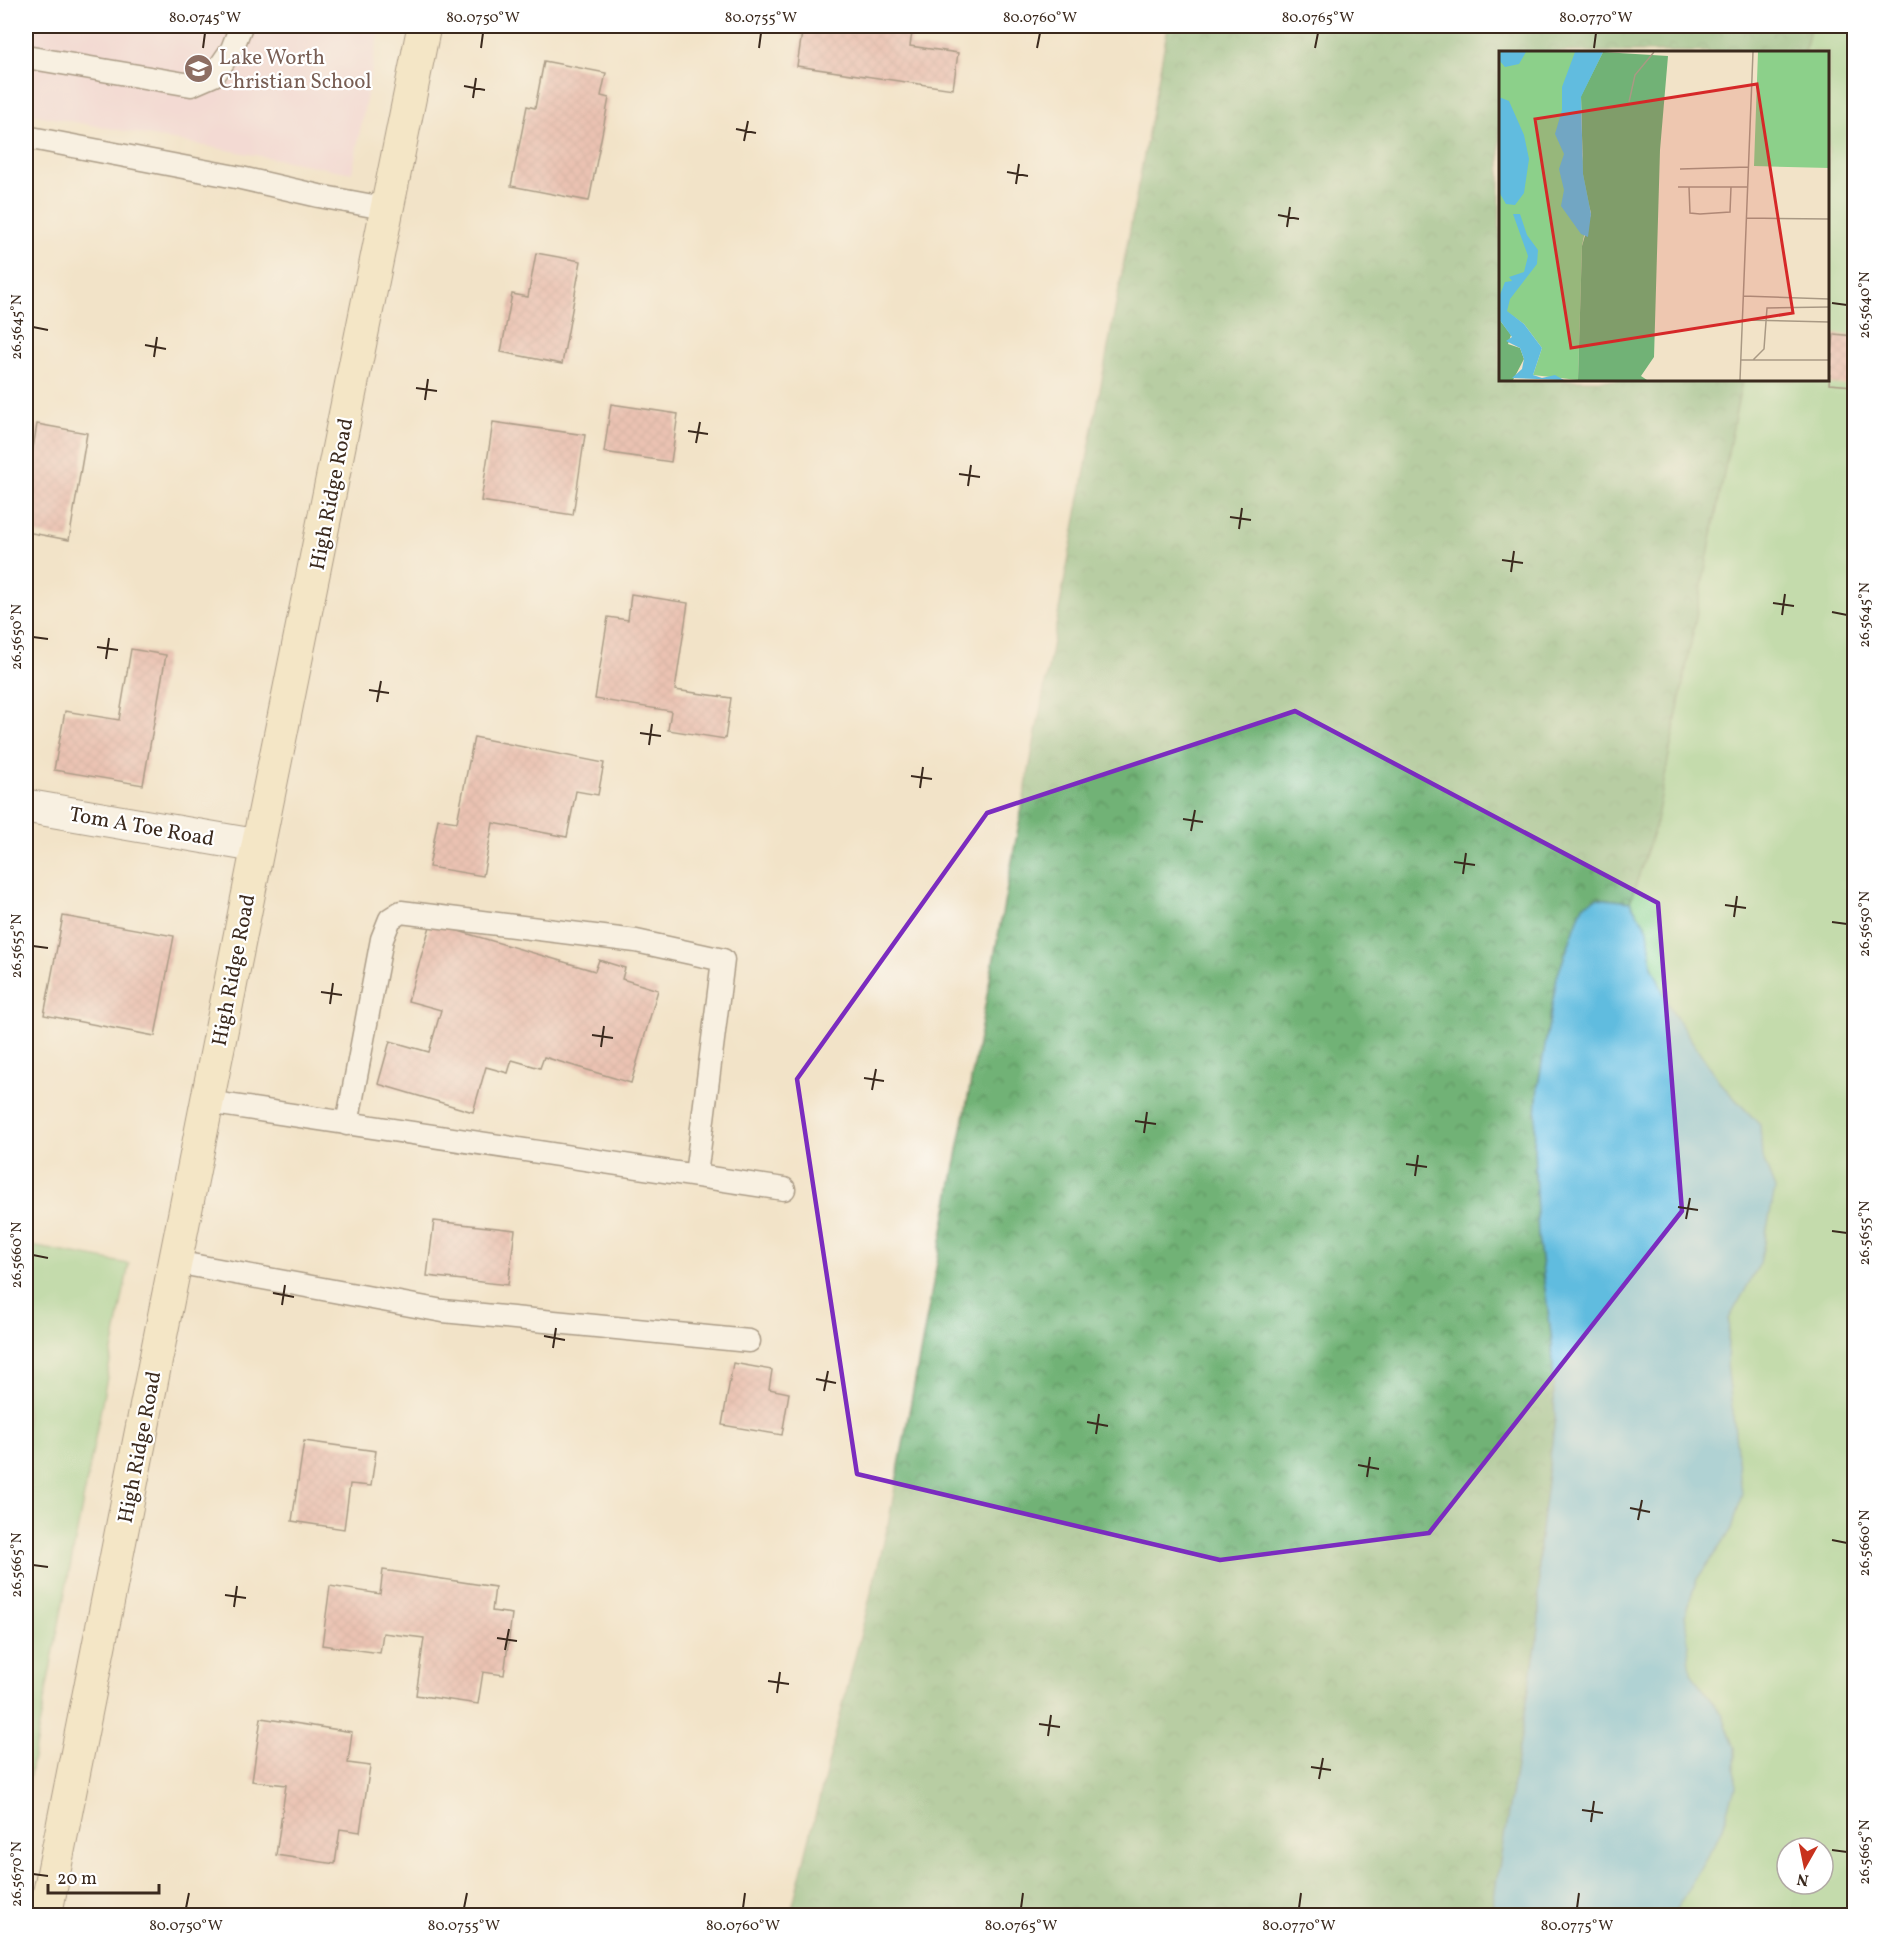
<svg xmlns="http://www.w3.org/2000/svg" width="1880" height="1941" font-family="Vollkorn,serif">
	<defs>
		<pattern id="forest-crowns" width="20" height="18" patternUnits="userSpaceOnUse" patternTransform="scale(1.5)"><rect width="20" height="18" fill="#71b276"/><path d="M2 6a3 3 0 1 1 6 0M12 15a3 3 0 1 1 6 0" fill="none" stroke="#5e9160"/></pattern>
		<pattern id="building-cross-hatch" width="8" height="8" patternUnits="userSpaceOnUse" patternTransform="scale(1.5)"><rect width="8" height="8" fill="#e29a98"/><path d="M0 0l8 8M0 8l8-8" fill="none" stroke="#b87e7b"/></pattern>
	</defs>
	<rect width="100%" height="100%" fill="#fff"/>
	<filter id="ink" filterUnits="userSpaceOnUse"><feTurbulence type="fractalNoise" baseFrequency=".0167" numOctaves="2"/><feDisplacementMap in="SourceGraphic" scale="12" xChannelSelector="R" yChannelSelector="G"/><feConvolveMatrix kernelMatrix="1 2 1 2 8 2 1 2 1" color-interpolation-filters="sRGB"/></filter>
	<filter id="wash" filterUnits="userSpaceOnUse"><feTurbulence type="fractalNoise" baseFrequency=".008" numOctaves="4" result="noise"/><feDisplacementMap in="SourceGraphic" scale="24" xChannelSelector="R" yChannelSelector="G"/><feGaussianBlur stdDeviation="1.35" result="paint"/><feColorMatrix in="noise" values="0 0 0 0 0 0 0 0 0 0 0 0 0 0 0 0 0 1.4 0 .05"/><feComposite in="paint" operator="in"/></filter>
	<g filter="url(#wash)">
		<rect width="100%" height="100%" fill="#f2e3c8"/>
		<path fill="#f3cfdf" d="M 26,26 L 380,26 L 352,173 L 26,113 Z"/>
		<g fill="#8cd08a" stroke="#647d54" stroke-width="1.5" fill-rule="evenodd">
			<path d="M 1810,26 L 1854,26 L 1854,1915 L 1491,1916 L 1539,1629 L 1539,1546 L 1555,1419 L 1538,1086 L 1557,977 L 1597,898 L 1655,827 L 1742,380 L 1828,380 L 1828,52 L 1805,52 ZM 1787,1848 L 1823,1848 L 1823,1884 L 1787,1884 Z"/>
			<path d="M 26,1245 L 129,1264 L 26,1794 Z"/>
		</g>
		<path fill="url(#forest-crowns)" stroke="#566e4a" stroke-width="1.5" d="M 1168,26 L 1810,26 L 1805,52 L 1500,52 L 1500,380 L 1742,380 L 1655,827 L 1630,902 L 1598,898 L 1557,977 L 1538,1086 L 1534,1146 L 1538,1236 L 1552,1341 L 1555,1419 L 1539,1546 L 1539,1629 L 1491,1915 L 790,1916 L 888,1525 Z"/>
		<path fill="#61bcdf" stroke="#4e737e" stroke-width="1.5" d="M 1597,898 L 1630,902 L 1648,929 L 1652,966 L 1671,1010 L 1721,1084 L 1760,1125 L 1762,1156 L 1775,1189 L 1760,1263 L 1729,1319 L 1727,1364 L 1742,1494 L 1732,1529 L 1697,1579 L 1685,1614 L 1691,1673 L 1722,1714 L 1735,1748 L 1735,1788 L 1722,1830 L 1673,1915 L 1491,1915 L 1539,1629 L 1539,1546 L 1555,1419 L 1552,1341 L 1538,1236 L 1534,1146 L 1538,1086 L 1557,977 L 1583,905 Z"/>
		<g id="blocks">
			<g fill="url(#building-cross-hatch)">
				<path d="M 803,26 L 913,26 L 910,46 L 958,53 L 953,89 L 797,66 Z"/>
				<path d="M 544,61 L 606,73 L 601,96 L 609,98 L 589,201 L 511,186 L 527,106 L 535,108 Z"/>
				<path d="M 536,253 L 581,261 L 562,364 L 501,352 L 512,294 L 528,297 Z"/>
				<path d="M 1834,334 L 1854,336 L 1854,386 L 1829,384 Z"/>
				<path d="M 611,404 L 678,414 L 671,462 L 604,452 Z"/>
				<path d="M 493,422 L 585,435 L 573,515 L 481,501 Z"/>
				<path d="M 37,424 L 87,433 L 69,540 L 26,532 L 26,490 Z"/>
				<path d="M 631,594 L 688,603 L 675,690 L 731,698 L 725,739 L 668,730 L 671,711 L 595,699 L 608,617 L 628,620 Z"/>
				<path d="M 131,649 L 166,655 L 143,785 L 54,770 L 65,711 L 119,720 Z"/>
				<path d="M 474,737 L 604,763 L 598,795 L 576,791 L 567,837 L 493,823 L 483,876 L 429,867 L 438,819 L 457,822 Z"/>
				<path d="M 63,916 L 174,936 L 155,1036 L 44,1015 Z"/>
				<path d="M 431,923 L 595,971 L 599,960 L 625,968 L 622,979 L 658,990 L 631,1083 L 544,1057 L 540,1068 L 512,1060 L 508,1073 L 486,1067 L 473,1112 L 378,1084 L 390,1041 L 429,1052 L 441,1010 L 408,1001 Z"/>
				<path d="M 434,1221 L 515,1230 L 508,1285 L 427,1276 Z"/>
				<path d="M 733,1363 L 772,1370 L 769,1389 L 789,1393 L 782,1435 L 722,1425 Z"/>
				<path d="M 304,1441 L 376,1451 L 371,1486 L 350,1484 L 344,1529 L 292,1521 Z"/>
				<path d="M 383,1570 L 495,1587 L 492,1611 L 512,1614 L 504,1675 L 483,1672 L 478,1704 L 416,1695 L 424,1638 L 383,1633 L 380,1653 L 322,1645 L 330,1586 L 380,1594 Z"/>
				<path d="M 261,1718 L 352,1732 L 348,1763 L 370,1766 L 360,1832 L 340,1829 L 335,1864 L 276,1855 L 286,1785 L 252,1781 Z"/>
			</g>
		</g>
	</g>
	<g filter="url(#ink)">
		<use href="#blocks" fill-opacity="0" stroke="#564638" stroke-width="1.5"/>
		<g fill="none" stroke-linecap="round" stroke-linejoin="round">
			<defs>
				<g id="lane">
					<path d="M 26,57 L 191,85 L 214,75 L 232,49 L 241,26"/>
					<path d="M 26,137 L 241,178 L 319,196 L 389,209"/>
					<path d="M 207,1102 L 784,1189"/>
					<path d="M 347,1124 L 382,939 L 390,919 L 401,912 L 636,941 L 723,960 L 696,1175"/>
					<path d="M 175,1262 L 443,1311 L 749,1341"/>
				</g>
				<path id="street" d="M 26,806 L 258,846"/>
				<path id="secondary" d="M 45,1916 L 258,846 L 424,26"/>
			</defs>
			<use href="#lane" stroke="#564638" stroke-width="25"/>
			<use href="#street" stroke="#564638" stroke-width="35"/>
			<use href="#secondary" stroke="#564638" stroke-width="35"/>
			<use href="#lane" stroke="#fff" stroke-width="22"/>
			<use href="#street" stroke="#fff" stroke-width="33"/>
			<use href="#secondary" stroke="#f7e8c3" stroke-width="33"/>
		</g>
	</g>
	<path d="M0 0H1880V1941H0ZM 1295,711 L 1658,903 L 1682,1211 L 1429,1533 L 1220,1560 L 857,1474 L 797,1079 L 987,813 Z" fill="#f2e3c8" fill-opacity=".55" fill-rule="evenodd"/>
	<path fill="none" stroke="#7b2cbf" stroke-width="4.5" stroke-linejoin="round" d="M 1295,711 L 1658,903 L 1682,1211 L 1429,1533 L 1220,1560 L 857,1474 L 797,1079 L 987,813 Z"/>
	<path fill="none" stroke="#3b2a1e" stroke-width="2" d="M 203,48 L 205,33M 481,48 L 483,33M 759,48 L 761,33M 1037,48 L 1040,33M 1315,48 L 1318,33M 1594,48 L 1596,33M 464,86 L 485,90M 473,98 L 476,78M 736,129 L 756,133M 744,141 L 748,121M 1007,172 L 1028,176M 1016,184 L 1019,164M 1278,215 L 1299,219M 1287,227 L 1290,207M 1832,303 L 1847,305M 33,327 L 48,330M 145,345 L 166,349M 154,357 L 157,337M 416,388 L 437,391M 425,400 L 428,379M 688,431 L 708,434M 696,443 L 700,422M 959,474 L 980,477M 968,486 L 971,465M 1230,517 L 1251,520M 1239,529 L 1242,508M 1502,560 L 1523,563M 1511,572 L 1514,551M 1773,603 L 1794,606M 1832,612 L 1847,615M 1782,615 L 1785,594M 33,637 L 48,639M 97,647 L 118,650M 106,659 L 109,638M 369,690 L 389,693M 377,702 L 381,681M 640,733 L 661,736M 649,745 L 652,724M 911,776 L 932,779M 920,788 L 923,767M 1183,819 L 1203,822M 1191,831 L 1195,810M 1454,862 L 1475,865M 1463,874 L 1466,853M 1725,905 L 1746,908M 1734,917 L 1737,896M 1832,922 L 1847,924M 33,946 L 48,948M 321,992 L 342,995M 330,1004 L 333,983M 592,1035 L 613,1038M 601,1047 L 604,1026M 864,1078 L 884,1081M 872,1090 L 876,1069M 1135,1121 L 1156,1124M 1144,1133 L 1147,1112M 1406,1164 L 1427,1167M 1415,1176 L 1418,1155M 1678,1207 L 1698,1210M 1686,1219 L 1690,1198M 1832,1231 L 1847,1233M 33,1255 L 48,1258M 273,1293 L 294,1297M 282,1305 L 285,1285M 544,1336 L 565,1340M 553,1348 L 556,1328M 816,1379 L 836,1383M 824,1391 L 828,1371M 1087,1422 L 1108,1426M 1096,1434 L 1099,1414M 1358,1465 L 1379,1469M 1367,1477 L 1370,1457M 1630,1508 L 1650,1512M 1638,1520 L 1642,1500M 1832,1540 L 1847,1543M 33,1565 L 48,1567M 225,1595 L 246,1598M 234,1607 L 237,1586M 497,1638 L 517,1641M 505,1650 L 509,1629M 768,1681 L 789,1684M 777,1693 L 780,1672M 1039,1724 L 1060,1727M 1048,1736 L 1051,1715M 1311,1767 L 1331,1770M 1319,1779 L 1323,1758M 1582,1810 L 1603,1813M 1591,1822 L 1594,1801M 1832,1850 L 1847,1852M 33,1874 L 48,1876M 186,1908 L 189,1893M 464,1908 L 467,1893M 743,1908 L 745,1893M 1021,1908 L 1023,1893M 1299,1908 L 1301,1893M 1577,1908 L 1579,1893"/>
	<defs>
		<symbol id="school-disc" viewBox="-11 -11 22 22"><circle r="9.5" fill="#8d6e63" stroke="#fff"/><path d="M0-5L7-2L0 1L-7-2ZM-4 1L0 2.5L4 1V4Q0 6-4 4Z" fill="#fff"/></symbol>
	</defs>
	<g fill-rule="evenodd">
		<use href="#school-disc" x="182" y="52" width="33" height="33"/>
	</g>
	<g text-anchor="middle" stroke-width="4.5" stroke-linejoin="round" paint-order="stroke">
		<g font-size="21" fill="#785e54" stroke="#fff" text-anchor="start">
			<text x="219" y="64">Lake Worth<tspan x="219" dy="24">Christian School</tspan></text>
		</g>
		<g font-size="21" fill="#3b2a1e" stroke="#fff">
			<text transform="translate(331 494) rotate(-79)" y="7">High Ridge Road</text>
			<text transform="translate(142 826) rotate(10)" y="7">Tom A Toe Road</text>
			<text transform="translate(233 970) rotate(-79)" y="7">High Ridge Road</text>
			<text transform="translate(139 1447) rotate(-79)" y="7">High Ridge Road</text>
		</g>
	</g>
	<g transform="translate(1499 51)">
		<rect width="330" height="330" fill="#f2e3c8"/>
		<path d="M 0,1 L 104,1 L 82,46 L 82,98 L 91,155 L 83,195 L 79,329 L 34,324 L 43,297 L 25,273 L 0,255 ZM 259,1 L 330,1 L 330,117 L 255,115 Z" fill="#8cd08a"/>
		<path d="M 104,1 L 169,5 L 161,99 L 155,306 L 142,325 L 148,329 L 79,329 L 83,195 L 92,163 L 84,123 L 82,45 ZM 0,268 L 12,284 L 9,293 L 21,297 L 25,308 L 14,329 L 0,329 Z" fill="#71b276"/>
		<path d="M 2,1 L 27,1 L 20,13 L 6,16 L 0,9 ZM 76,1 L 104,1 L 82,46 L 84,123 L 92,163 L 89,186 L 82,183 L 62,155 L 65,139 L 60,118 L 65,103 L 56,83 L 63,59 L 63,36 ZM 0,46 L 10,50 L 25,84 L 30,108 L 25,142 L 16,154 L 7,153 L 0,141 ZM 14,163 L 21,163 L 28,184 L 39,199 L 38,213 L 11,248 L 8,260 L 25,273 L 43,297 L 34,324 L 43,327 L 56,324 L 65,329 L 13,327 L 23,318 L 25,308 L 21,297 L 7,290 L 13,286 L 0,268 L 0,246 L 6,231 L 13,230 L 10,226 L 25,221 L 29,205 Z" fill="#61bcdf"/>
		<path fill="none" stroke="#a99984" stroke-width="1.5" d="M 130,51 L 136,24 L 155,1M 181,118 L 250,116M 179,136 L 249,136M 190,136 L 191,162 L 201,163 L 231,161 L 232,136M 248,167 L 330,168M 244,245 L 330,248M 244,269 L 330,271M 242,309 L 330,309M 254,309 L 265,298 L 268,257 L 330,256M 241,329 L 254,1"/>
		<path fill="#d62828" fill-opacity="0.15" stroke="#d62828" stroke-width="3" d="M 258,33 L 294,262 L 72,297 L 36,68 Z"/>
		<rect width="330" height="330" fill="none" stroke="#3b2a1e" stroke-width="3"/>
	</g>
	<rect width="1880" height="1941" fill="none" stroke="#fff" stroke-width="66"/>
	<g transform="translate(1805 1866) rotate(189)"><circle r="28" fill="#ffffff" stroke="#b1aaa5" stroke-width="1.5"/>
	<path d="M0-4.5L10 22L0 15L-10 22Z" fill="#c8321e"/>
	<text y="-9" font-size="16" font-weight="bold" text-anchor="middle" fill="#3b2a1e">N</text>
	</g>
	<path d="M48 1884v9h111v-9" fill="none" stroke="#3b2a1e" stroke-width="3"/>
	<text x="57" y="1884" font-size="18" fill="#3b2a1e" stroke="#ffffff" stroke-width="4.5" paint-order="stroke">20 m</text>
	<rect x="33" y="33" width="1814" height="1875" fill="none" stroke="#3b2a1e" stroke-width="2"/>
	<g font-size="15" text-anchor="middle" fill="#3b2a1e">
		<text x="205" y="22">80.0745°W</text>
		<text x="483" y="22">80.0750°W</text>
		<text x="761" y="22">80.0755°W</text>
		<text x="1040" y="22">80.0760°W</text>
		<text x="1318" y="22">80.0765°W</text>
		<text x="1596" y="22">80.0770°W</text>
		<text transform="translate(1864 305) rotate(-90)" y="5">26.5640°N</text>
		<text transform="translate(16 327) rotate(-90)" y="5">26.5645°N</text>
		<text transform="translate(1864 615) rotate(-90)" y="5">26.5645°N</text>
		<text transform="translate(16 637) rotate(-90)" y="5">26.5650°N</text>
		<text transform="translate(1864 924) rotate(-90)" y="5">26.5650°N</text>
		<text transform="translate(16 946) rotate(-90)" y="5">26.5655°N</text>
		<text transform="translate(1864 1233) rotate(-90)" y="5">26.5655°N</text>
		<text transform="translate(16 1255) rotate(-90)" y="5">26.5660°N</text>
		<text transform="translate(1864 1543) rotate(-90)" y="5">26.5660°N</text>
		<text transform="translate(16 1565) rotate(-90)" y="5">26.5665°N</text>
		<text transform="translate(1864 1852) rotate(-90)" y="5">26.5665°N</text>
		<text transform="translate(16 1874) rotate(-90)" y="5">26.5670°N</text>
		<text x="186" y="1930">80.0750°W</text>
		<text x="464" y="1930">80.0755°W</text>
		<text x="743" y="1930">80.0760°W</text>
		<text x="1021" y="1930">80.0765°W</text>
		<text x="1299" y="1930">80.0770°W</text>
		<text x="1577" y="1930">80.0775°W</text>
	</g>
</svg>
